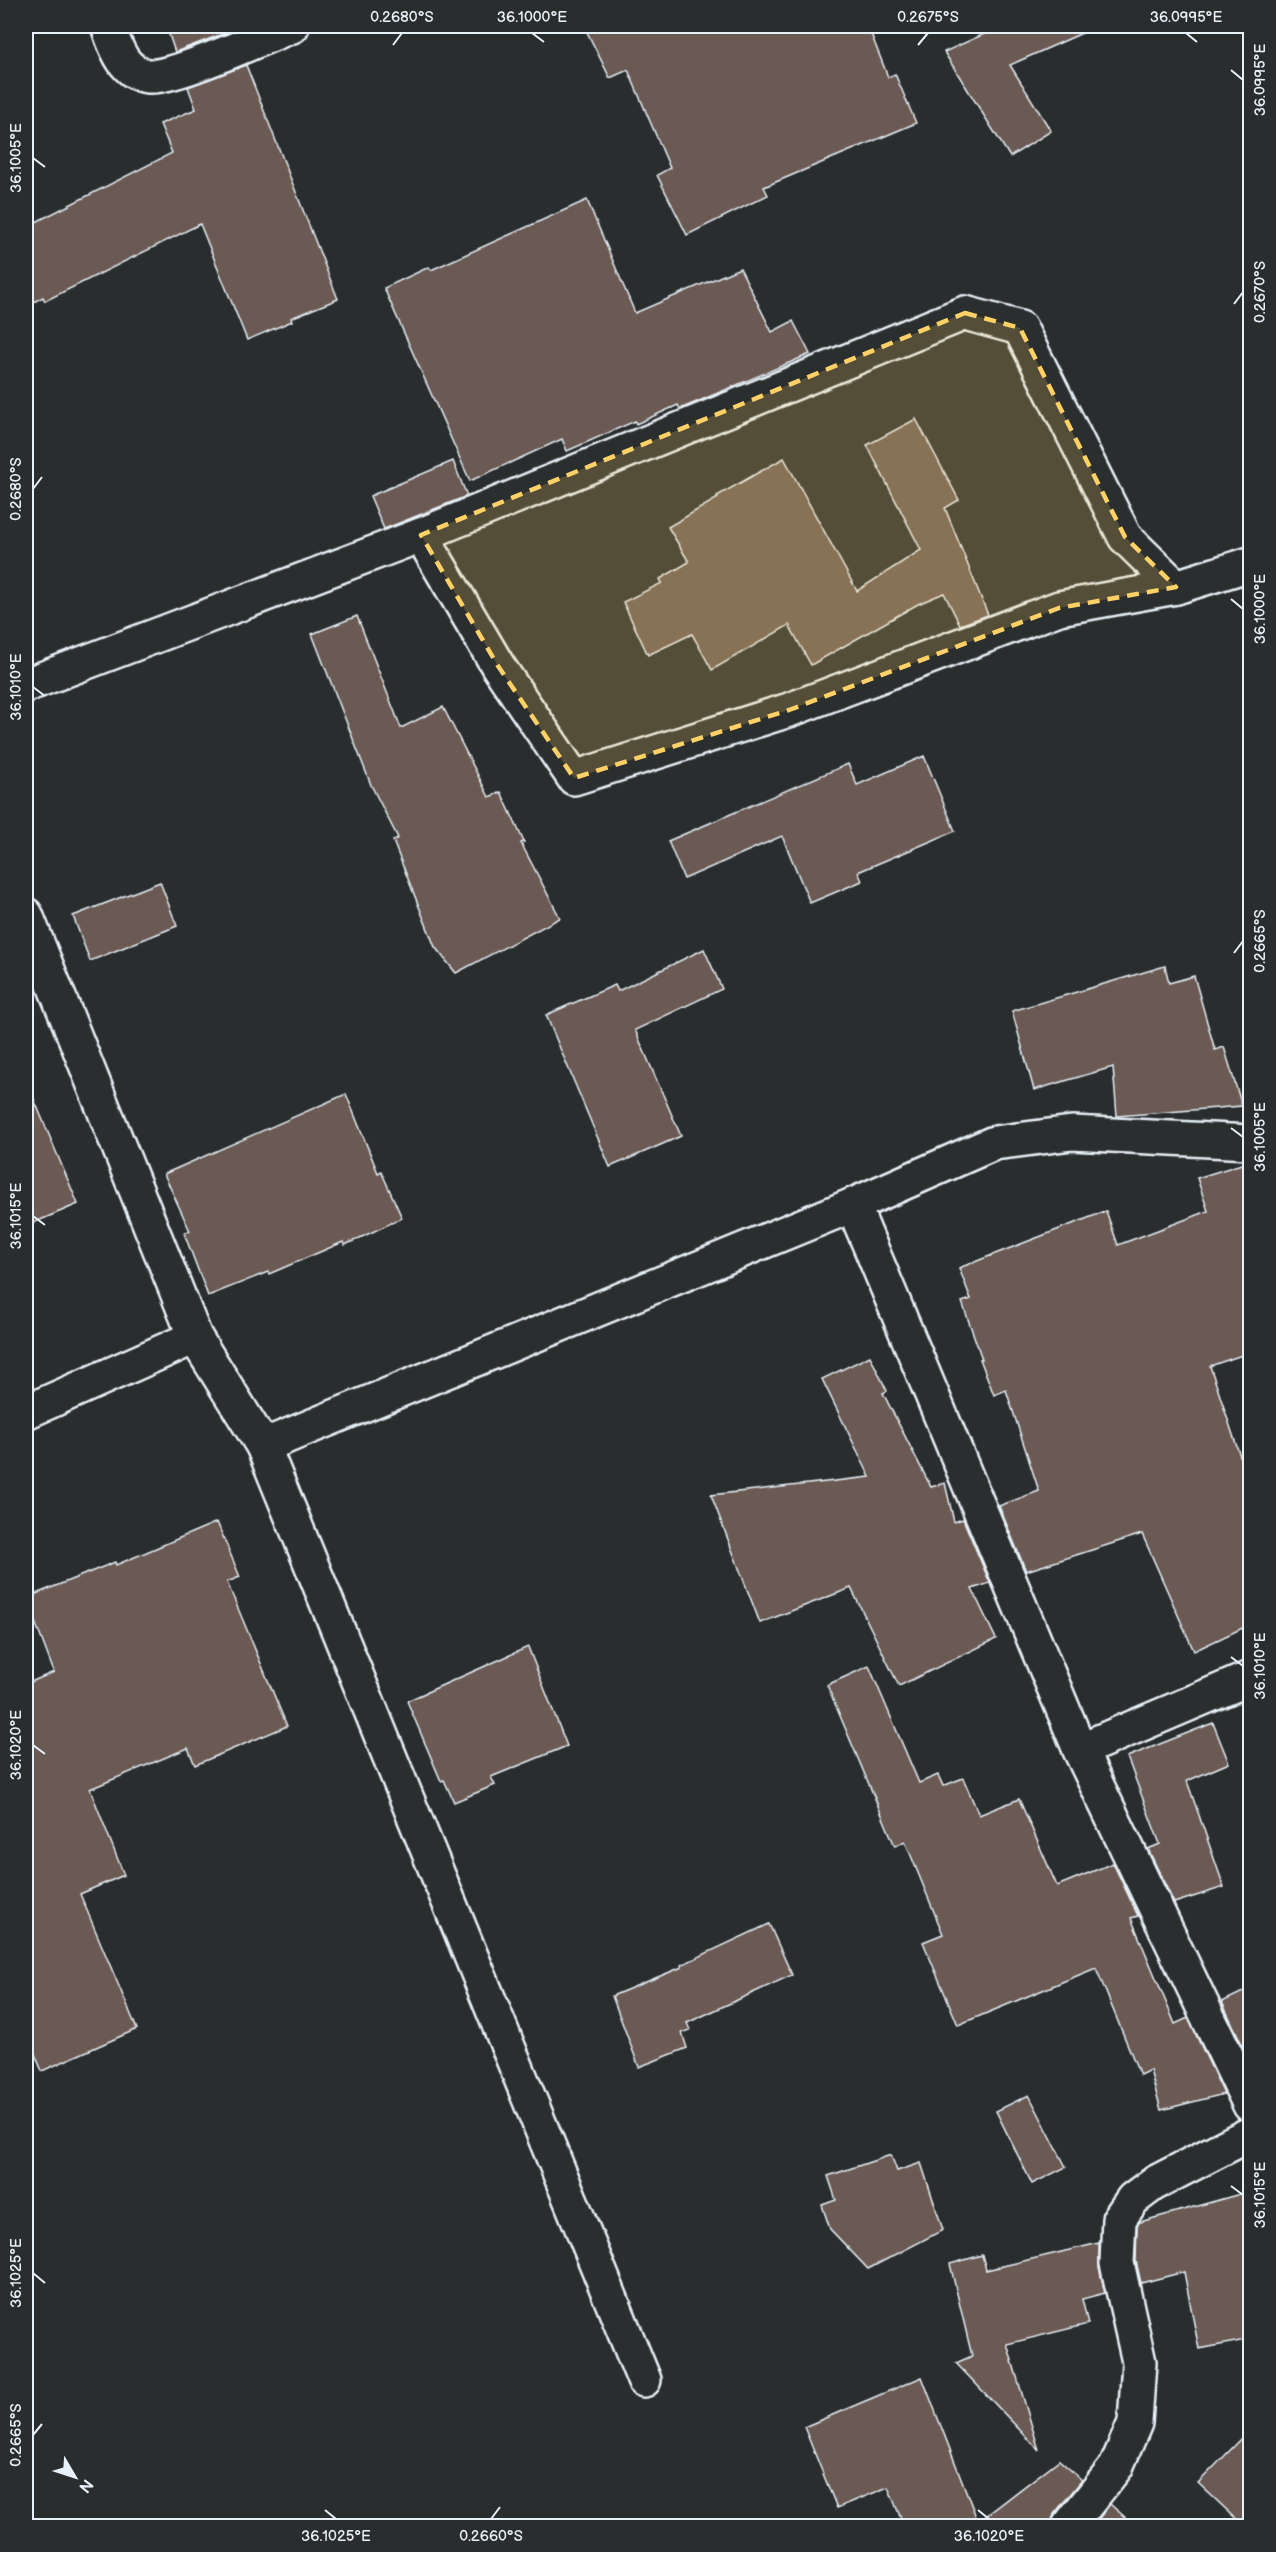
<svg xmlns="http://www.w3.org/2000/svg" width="1276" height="2552" font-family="'Balsamiq Sans',sans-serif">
	<rect width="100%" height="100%" fill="#2a2d2e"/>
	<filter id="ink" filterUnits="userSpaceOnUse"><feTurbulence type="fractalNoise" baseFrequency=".0167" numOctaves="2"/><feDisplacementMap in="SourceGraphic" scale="12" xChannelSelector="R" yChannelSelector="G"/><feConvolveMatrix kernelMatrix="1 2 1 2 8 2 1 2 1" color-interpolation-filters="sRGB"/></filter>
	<g filter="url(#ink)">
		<g fill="#6b5a53" stroke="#e8f1f8" stroke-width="1.5">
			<path d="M 166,26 L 231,26 L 233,30 L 175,52 Z"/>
			<path d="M 584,26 L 868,26 L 888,77 L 895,74 L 916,123 L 764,187 L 768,195 L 687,235 L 657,175 L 670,168 L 628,70 L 610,78 Z"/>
			<path d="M 1002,26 L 1098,26 L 1010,65 L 1051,131 L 1010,157 L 944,52 Z"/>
			<path d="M 246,65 L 338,299 L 291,318 L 292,321 L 247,340 L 200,224 L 45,301 L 43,297 L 26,306 L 26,227 L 172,153 L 160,124 L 196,109 L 188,87 Z"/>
			<path d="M 587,200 L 635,313 L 740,268 L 772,332 L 793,321 L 810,354 L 680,409 L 678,405 L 636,424 L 635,421 L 567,451 L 562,439 L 470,481 L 384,288 L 429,267 L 431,270 Z"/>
			<path d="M 916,419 L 959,500 L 945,508 L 988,615 L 960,625 L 944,593 L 918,604 L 811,665 L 789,625 L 712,670 L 692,634 L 648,655 L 623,602 L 662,583 L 660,579 L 689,562 L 668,527 L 718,498 L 717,496 L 784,458 L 857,591 L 921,550 L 867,445 Z"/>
			<path d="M 453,461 L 467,496 L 384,529 L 370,496 Z"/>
			<path d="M 357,616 L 401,728 L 443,707 L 489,797 L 501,792 L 524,842 L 521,843 L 560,918 L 456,973 L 435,947 L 393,841 L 398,838 L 371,785 L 312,634 Z"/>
			<path d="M 924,756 L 955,831 L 858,872 L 862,881 L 810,903 L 782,836 L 684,879 L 668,841 L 848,764 L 857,785 Z"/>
			<path d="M 160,882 L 177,926 L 90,961 L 73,916 Z"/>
			<path d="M 704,949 L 722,989 L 635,1030 L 681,1136 L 610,1167 L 546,1015 L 615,985 L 618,991 Z"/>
			<path d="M 1165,966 L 1169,983 L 1194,976 L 1215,1050 L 1224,1047 L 1242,1106 L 1117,1116 L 1113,1067 L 1034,1090 L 1012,1011 Z"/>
			<path d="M 26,1080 L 78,1204 L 26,1226 Z"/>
			<path d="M 346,1094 L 378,1173 L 381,1171 L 402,1218 L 345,1245 L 343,1242 L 269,1274 L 268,1272 L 208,1296 L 184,1233 L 190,1231 L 164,1174 Z"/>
			<path d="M 1251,1161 L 1251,1352 L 1210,1366 L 1241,1459 L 1251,1478 L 1251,1624 L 1194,1651 L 1142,1534 L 1026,1571 L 999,1506 L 1039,1491 L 1006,1390 L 994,1395 L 980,1359 L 982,1359 L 962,1302 L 971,1299 L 959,1268 L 1106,1211 L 1118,1245 L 1208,1211 L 1197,1178 Z"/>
			<path d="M 870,1356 L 887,1391 L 883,1393 L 931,1487 L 945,1483 L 954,1522 L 963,1519 L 990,1583 L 972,1589 L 996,1639 L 899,1686 L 851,1588 L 760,1623 L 711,1495 L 870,1477 L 822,1379 Z"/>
			<path d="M 217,1522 L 240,1577 L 227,1582 L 287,1726 L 195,1765 L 188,1748 L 90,1789 L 124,1875 L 80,1894 L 137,2029 L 42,2071 L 35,2054 L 26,2058 L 26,1684 L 54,1672 L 26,1598 L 115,1562 L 116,1565 Z"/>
			<path d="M 528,1647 L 567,1746 L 491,1777 L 495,1785 L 454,1802 L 444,1780 L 441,1781 L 407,1701 Z"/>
			<path d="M 869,1666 L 919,1783 L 938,1775 L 943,1786 L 963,1778 L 979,1815 L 1019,1799 L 1057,1886 L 1113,1863 L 1138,1916 L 1131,1918 L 1175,2024 L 1188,2018 L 1224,2094 L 1161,2110 L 1150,2070 L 1140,2075 L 1096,1968 L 958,2025 L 923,1942 L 943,1934 L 905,1841 L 895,1846 L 827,1685 Z"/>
			<path d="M 1213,1723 L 1229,1763 L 1187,1781 L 1224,1887 L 1174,1903 L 1148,1849 L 1160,1844 L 1127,1757 Z"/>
			<path d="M 769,1924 L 792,1975 L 687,2023 L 690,2030 L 682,2033 L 687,2048 L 639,2067 L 612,1996 L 682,1967 L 681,1965 Z"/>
			<path d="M 1251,1988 L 1251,2063 L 1222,2002 Z"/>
			<path d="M 1029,2095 L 1066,2167 L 1032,2184 L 996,2111 Z"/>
			<path d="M 891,2155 L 897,2171 L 921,2163 L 943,2230 L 868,2269 L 830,2229 L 822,2205 L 836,2200 L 828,2176 Z"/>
			<path d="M 1251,2191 L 1251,2339 L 1199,2349 L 1184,2272 L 1141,2283 L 1136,2261 L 1137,2225 L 1140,2222 Z"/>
			<path d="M 1099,2243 L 1099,2267 L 1105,2293 L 1082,2299 L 1088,2324 L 1007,2344 L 1039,2450 L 956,2363 L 972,2356 L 950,2264 L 982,2255 L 986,2270 Z"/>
			<path d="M 922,2377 L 978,2522 L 1059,2460 L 1082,2480 L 1054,2514 L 1051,2526 L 904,2526 L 888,2487 L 837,2508 L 804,2427 Z"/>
			<path d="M 1251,2429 L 1251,2526 L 1244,2526 L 1198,2483 Z"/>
			<path d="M 1110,2504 L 1135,2526 L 1093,2526 Z"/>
		</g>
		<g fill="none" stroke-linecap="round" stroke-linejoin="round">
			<defs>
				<g id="street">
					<path d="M 108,26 C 115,45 123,74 149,76 C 173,79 265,36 292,26"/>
					<path d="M 421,535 L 498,666 L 574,778 L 789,710 L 1059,608 L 1176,587"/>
					<path d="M 26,685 L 421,535 L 965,313 L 1020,328 L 1125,537 L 1176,587 L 1250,564"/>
					<path d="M 26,915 L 195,1337 L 263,1446 L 644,2380"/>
					<path d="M 853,1205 L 1080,1750 L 1250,2105"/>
					<path d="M 26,1412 L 195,1337"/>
					<path d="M 263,1446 L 853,1205 L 994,1143 L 1072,1133 L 1250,1142"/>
					<path d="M 1080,1750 L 1250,1678"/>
					<path d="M 1069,2526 L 1116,2467 L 1135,2423 L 1139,2362 L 1117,2263 L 1119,2219 L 1133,2199 L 1153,2184 L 1250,2134"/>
				</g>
			</defs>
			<use href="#street" stroke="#e8f1f8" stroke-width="38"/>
			<use href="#street" stroke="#2a2d2e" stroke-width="33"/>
		</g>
	</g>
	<path fill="#ffd166" fill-opacity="0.2" stroke="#ffd166" stroke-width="4.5" stroke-dasharray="12 8" stroke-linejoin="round" d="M 965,313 L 1020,328 L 1125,537 L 1176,587 L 1059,608 L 789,710 L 574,778 L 498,666 L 421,535 Z"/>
	<path fill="none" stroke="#e8f1f8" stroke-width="2" d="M 532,33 L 544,42M 1186,33 L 1197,42M 393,45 L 402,33M 918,45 L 928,33M 1231,70 L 1243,80M 33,158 L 45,167M 1234,304 L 1243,292M 33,489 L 42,477M 1231,599 L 1243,609M 33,687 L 45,696M 1234,953 L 1243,941M 1231,1128 L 1243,1137M 33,1216 L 45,1225M 1231,1657 L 1243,1666M 33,1745 L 45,1754M 1231,2186 L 1243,2195M 33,2273 L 45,2283M 33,2435 L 42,2424M 325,2510 L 336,2519M 978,2510 L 989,2519M 491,2519 L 500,2507"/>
	<rect width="1276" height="2552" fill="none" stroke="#2a2d2e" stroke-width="66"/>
	<g transform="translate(75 2477) rotate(129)" stroke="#2a2d2e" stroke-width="4.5" paint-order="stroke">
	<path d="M0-4.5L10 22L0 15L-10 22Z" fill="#e8f1f8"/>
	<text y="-9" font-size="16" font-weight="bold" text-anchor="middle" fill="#e8f1f8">N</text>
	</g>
	<rect x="33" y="33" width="1210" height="2486" fill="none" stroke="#e8f1f8" stroke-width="2"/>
	<g font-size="15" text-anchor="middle" fill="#e8f1f8">
		<text x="402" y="22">0.2680°S</text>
		<text x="532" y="22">36.1000°E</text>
		<text x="928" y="22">0.2675°S</text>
		<text x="1186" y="22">36.0995°E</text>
		<text transform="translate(1260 80) rotate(-90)" y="5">36.0995°E</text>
		<text transform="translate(16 158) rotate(-90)" y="5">36.1005°E</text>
		<text transform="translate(1260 292) rotate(-90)" y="5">0.2670°S</text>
		<text transform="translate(16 489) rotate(-90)" y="5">0.2680°S</text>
		<text transform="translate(1260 609) rotate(-90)" y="5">36.1000°E</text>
		<text transform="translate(16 687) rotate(-90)" y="5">36.1010°E</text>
		<text transform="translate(1260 941) rotate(-90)" y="5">0.2665°S</text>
		<text transform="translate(1260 1137) rotate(-90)" y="5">36.1005°E</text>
		<text transform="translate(16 1216) rotate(-90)" y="5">36.1015°E</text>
		<text transform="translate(1260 1666) rotate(-90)" y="5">36.1010°E</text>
		<text transform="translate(16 1745) rotate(-90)" y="5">36.1020°E</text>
		<text transform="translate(1260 2195) rotate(-90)" y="5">36.1015°E</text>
		<text transform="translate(16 2273) rotate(-90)" y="5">36.1025°E</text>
		<text transform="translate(16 2435) rotate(-90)" y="5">0.2665°S</text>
		<text x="336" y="2541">36.1025°E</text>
		<text x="491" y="2541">0.2660°S</text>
		<text x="989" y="2541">36.1020°E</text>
	</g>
</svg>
